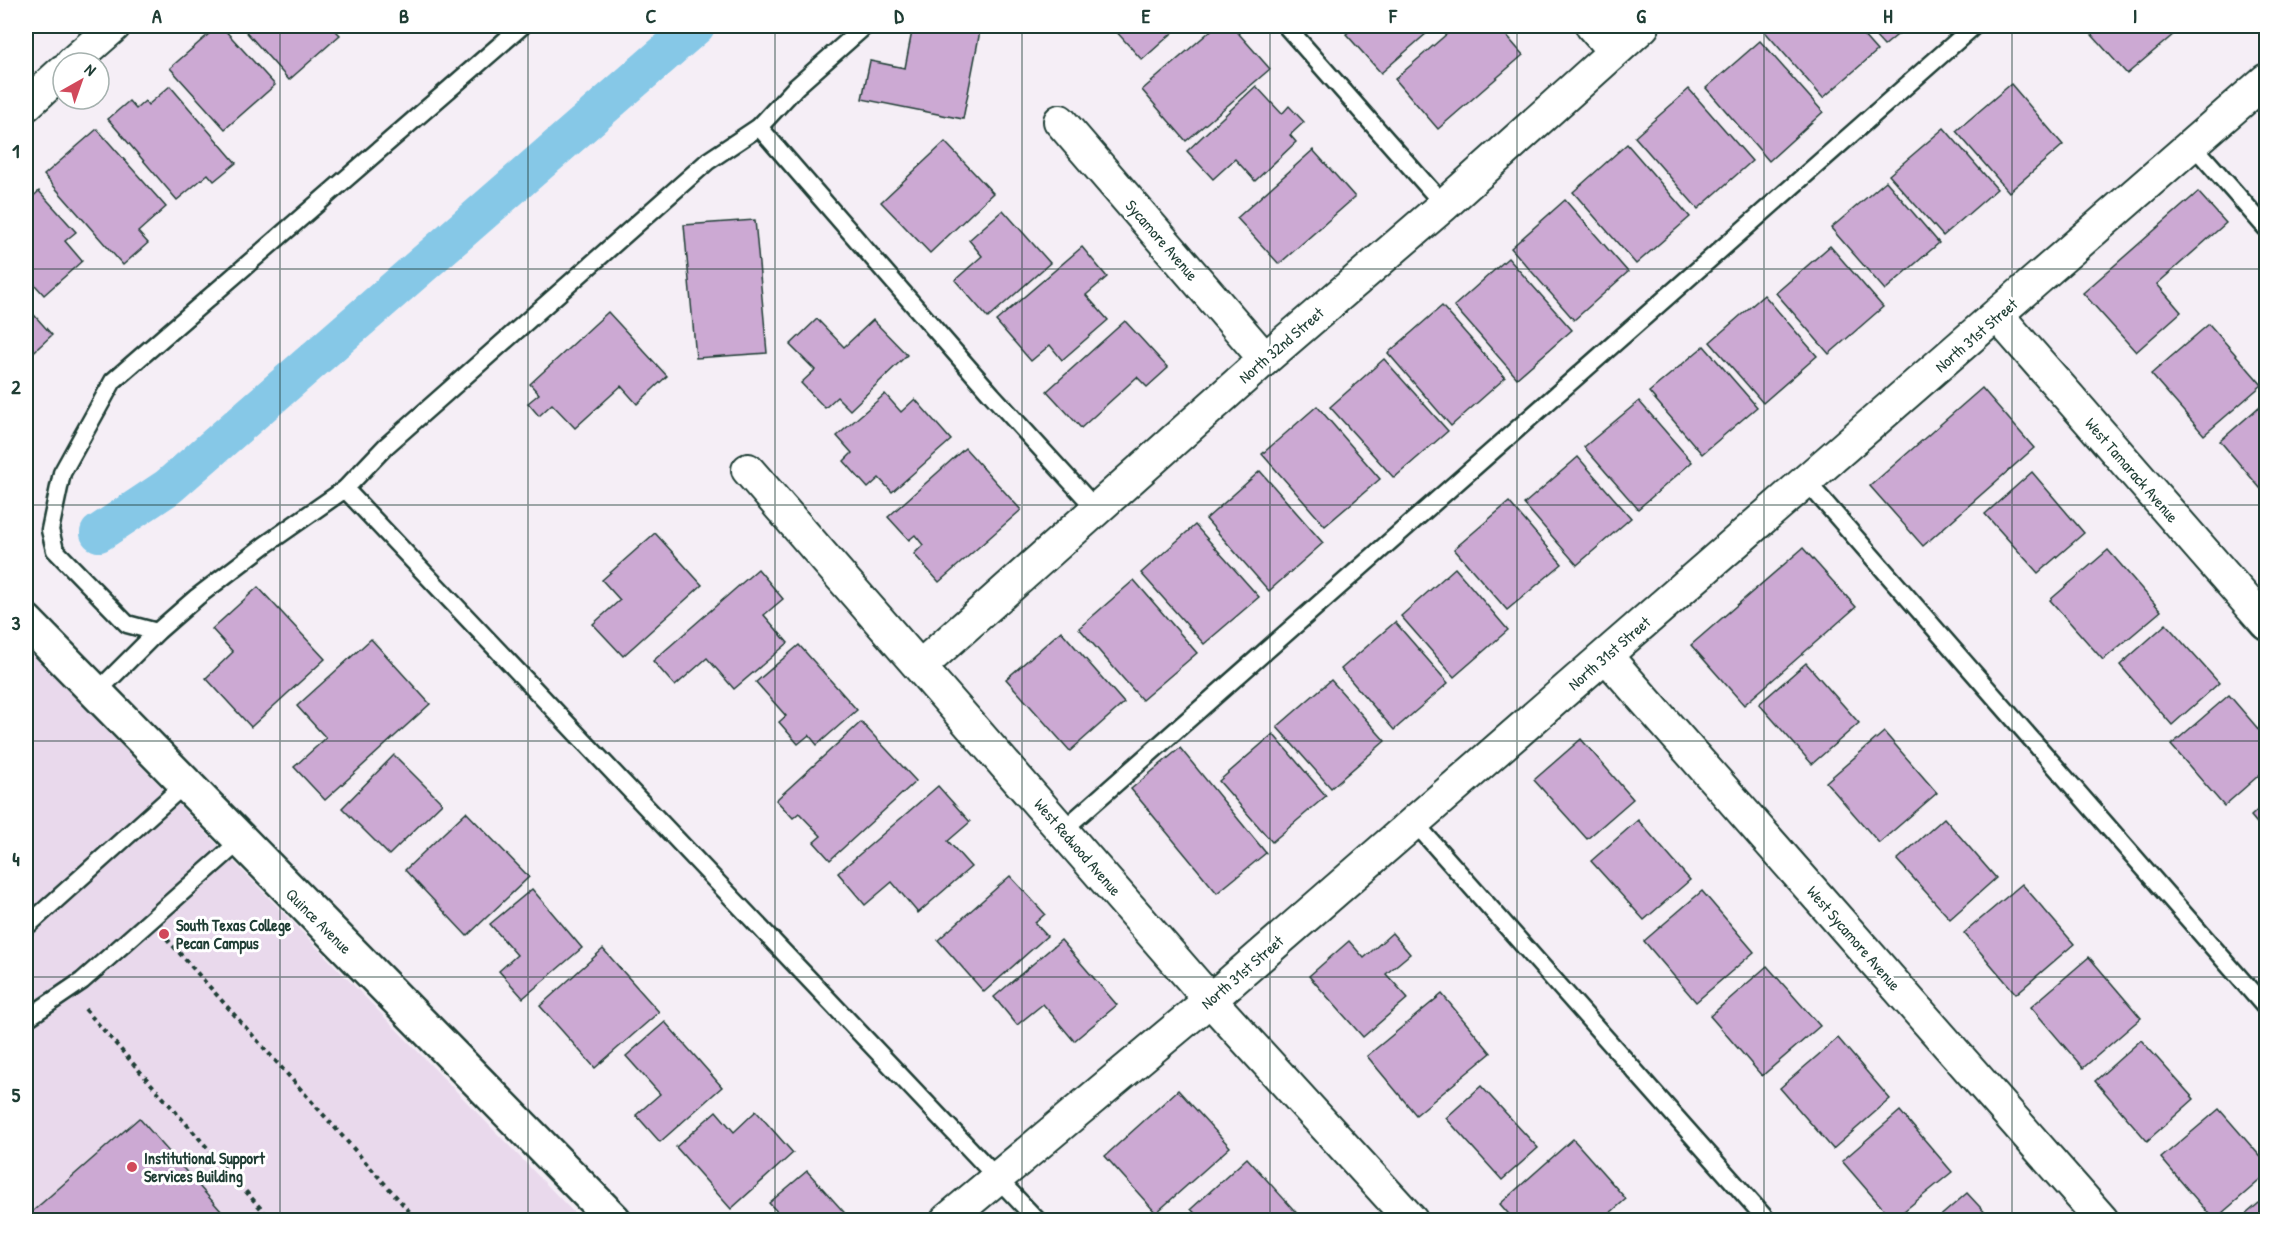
<svg xmlns="http://www.w3.org/2000/svg" width="2292" height="1246" font-family="'Patrick Hand',sans-serif">
	<rect width="100%" height="100%" fill="#f5eef6"/>
	<filter id="ink" filterUnits="userSpaceOnUse"><feTurbulence type="fractalNoise" baseFrequency=".0167" numOctaves="2"/><feDisplacementMap in="SourceGraphic" scale="12" xChannelSelector="R" yChannelSelector="G"/><feConvolveMatrix kernelMatrix="1 2 1 2 8 2 1 2 1" color-interpolation-filters="sRGB"/></filter>
	<g filter="url(#ink)">
		<path fill="#e9d9ec" d="M 26,647 L 581,1220 L 26,1220 Z"/>
		<g fill="none" stroke-linecap="round" stroke-linejoin="round">
			<path stroke="#86c8e7" stroke-width="38" d="M 99,533 L 168,487 L 696,26"/>
		</g>
		<g fill="#cca9d3" stroke="#1f3d34" stroke-width="1.5">
			<path d="M 218,26 L 221,26 L 275,85 L 225,129 L 170,68 Z"/>
			<path d="M 241,26 L 331,26 L 340,35 L 289,80 Z"/>
			<path d="M 913,26 L 953,26 L 980,31 L 963,119 L 862,99 L 870,61 L 905,68 Z"/>
			<path d="M 1116,26 L 1180,26 L 1142,60 L 1113,28 Z"/>
			<path d="M 1216,26 L 1232,26 L 1270,69 L 1186,141 L 1142,90 Z"/>
			<path d="M 1356,26 L 1435,26 L 1381,73 L 1346,34 Z"/>
			<path d="M 1456,26 L 1498,26 L 1523,55 L 1438,129 L 1395,79 Z"/>
			<path d="M 1760,26 L 1855,26 L 1877,51 L 1823,98 Z"/>
			<path d="M 1866,26 L 1908,26 L 1884,46 Z"/>
			<path d="M 2084,26 L 2179,26 L 2181,28 L 2127,74 Z"/>
			<path d="M 1760,41 L 1823,112 L 1769,161 L 1706,88 Z"/>
			<path d="M 2011,84 L 2063,145 L 2009,192 L 1956,131 Z"/>
			<path d="M 170,86 L 236,163 L 214,181 L 208,174 L 177,200 L 108,119 L 129,101 L 136,109 L 145,101 L 148,105 Z"/>
			<path d="M 1256,86 L 1282,114 L 1289,106 L 1304,122 L 1290,135 L 1296,142 L 1255,181 L 1235,159 L 1213,179 L 1187,151 Z"/>
			<path d="M 1689,89 L 1752,161 L 1698,209 L 1635,137 Z"/>
			<path d="M 1944,128 L 1997,189 L 1943,236 L 1889,175 Z"/>
			<path d="M 97,129 L 166,207 L 138,232 L 148,243 L 123,265 L 44,175 Z"/>
			<path d="M 945,142 L 993,193 L 930,253 L 881,202 Z"/>
			<path d="M 1627,144 L 1690,217 L 1636,264 L 1573,192 Z"/>
			<path d="M 1313,150 L 1355,197 L 1279,264 L 1237,218 Z"/>
			<path d="M 1886,181 L 1939,243 L 1885,290 L 1831,228 Z"/>
			<path d="M 39,191 L 76,232 L 65,241 L 82,261 L 44,295 L 26,275 L 26,203 Z"/>
			<path d="M 2198,192 L 2226,223 L 2157,284 L 2181,312 L 2136,352 L 2083,293 Z"/>
			<path d="M 1565,200 L 1628,272 L 1574,320 L 1511,248 Z"/>
			<path d="M 1003,210 L 1050,263 L 988,318 L 955,280 L 982,256 L 969,240 Z"/>
			<path d="M 755,220 L 767,353 L 696,358 L 684,225 Z"/>
			<path d="M 1830,246 L 1883,307 L 1829,354 L 1776,293 Z"/>
			<path d="M 1082,247 L 1107,277 L 1086,295 L 1108,320 L 1062,360 L 1050,345 L 1031,361 L 996,321 Z"/>
			<path d="M 1508,258 L 1572,330 L 1517,378 L 1454,306 Z"/>
			<path d="M 1764,295 L 1817,356 L 1763,403 L 1710,342 Z"/>
			<path d="M 26,306 L 52,335 L 26,359 Z"/>
			<path d="M 1442,306 L 1505,378 L 1451,426 L 1388,353 Z"/>
			<path d="M 608,312 L 667,376 L 637,404 L 621,386 L 575,428 L 552,404 L 539,416 L 528,403 L 539,394 L 530,384 Z"/>
			<path d="M 817,319 L 844,347 L 873,320 L 907,355 L 850,410 L 837,397 L 825,408 L 801,383 L 815,370 L 790,345 Z"/>
			<path d="M 1125,321 L 1168,368 L 1147,387 L 1137,377 L 1081,428 L 1047,391 Z"/>
			<path d="M 2209,324 L 2262,385 L 2204,435 L 2151,374 Z"/>
			<path d="M 1704,346 L 1757,407 L 1702,454 L 1649,392 Z"/>
			<path d="M 1384,359 L 1448,431 L 1394,478 L 1330,407 Z"/>
			<path d="M 1982,388 L 2034,448 L 1923,546 L 1870,486 Z"/>
			<path d="M 885,394 L 901,412 L 915,399 L 951,440 L 892,492 L 879,478 L 868,488 L 844,461 L 852,453 L 837,436 Z"/>
			<path d="M 1639,401 L 1692,462 L 1638,509 L 1584,447 Z"/>
			<path d="M 2266,401 L 2266,495 L 2220,441 Z"/>
			<path d="M 1317,406 L 1380,479 L 1325,526 L 1262,454 Z"/>
			<path d="M 965,448 L 1021,510 L 939,582 L 914,554 L 923,545 L 915,535 L 909,540 L 888,517 Z"/>
			<path d="M 1578,457 L 1631,518 L 1577,565 L 1524,504 Z"/>
			<path d="M 1260,471 L 1323,543 L 1269,591 L 1206,519 Z"/>
			<path d="M 2032,472 L 2084,533 L 2038,573 L 1985,514 Z"/>
			<path d="M 1509,502 L 1562,564 L 1507,610 L 1454,549 Z"/>
			<path d="M 1195,525 L 1259,597 L 1204,644 L 1141,573 Z"/>
			<path d="M 655,533 L 702,585 L 623,656 L 593,624 L 620,600 L 602,580 Z"/>
			<path d="M 1803,548 L 1856,607 L 1744,705 L 1691,645 Z"/>
			<path d="M 2108,550 L 2161,611 L 2103,660 L 2050,600 Z"/>
			<path d="M 1455,568 L 1508,630 L 1454,677 L 1401,616 Z"/>
			<path d="M 758,569 L 783,599 L 764,615 L 788,643 L 734,689 L 707,658 L 675,686 L 653,661 Z"/>
			<path d="M 1134,580 L 1197,653 L 1142,700 L 1079,628 Z"/>
			<path d="M 258,587 L 325,659 L 251,727 L 206,678 L 233,652 L 212,629 Z"/>
			<path d="M 1395,622 L 1448,683 L 1394,730 L 1341,669 Z"/>
			<path d="M 2166,624 L 2219,683 L 2172,725 L 2120,665 Z"/>
			<path d="M 1061,631 L 1124,703 L 1070,751 L 1006,679 Z"/>
			<path d="M 371,639 L 430,704 L 325,800 L 294,767 L 326,738 L 297,706 Z"/>
			<path d="M 799,645 L 857,710 L 817,745 L 809,735 L 798,744 L 779,722 L 786,716 L 756,682 Z"/>
			<path d="M 1806,663 L 1859,723 L 1812,764 L 1759,704 Z"/>
			<path d="M 1331,680 L 1385,741 L 1331,788 L 1277,727 Z"/>
			<path d="M 2229,695 L 2266,738 L 2266,769 L 2224,806 L 2171,745 Z"/>
			<path d="M 861,722 L 916,781 L 830,860 L 814,842 L 821,836 L 799,813 L 793,818 L 776,800 Z"/>
			<path d="M 1884,732 L 1937,793 L 1879,843 L 1826,782 Z"/>
			<path d="M 1273,734 L 1326,796 L 1272,842 L 1219,781 Z"/>
			<path d="M 1581,739 L 1633,799 L 1587,839 L 1534,780 Z"/>
			<path d="M 1180,748 L 1266,853 L 1217,893 L 1131,789 Z"/>
			<path d="M 394,755 L 442,803 L 389,855 L 342,808 Z"/>
			<path d="M 938,786 L 970,822 L 948,841 L 971,867 L 918,913 L 892,882 L 865,905 L 838,873 Z"/>
			<path d="M 2266,802 L 2266,834 L 2251,816 Z"/>
			<path d="M 466,812 L 529,877 L 467,936 L 405,870 Z"/>
			<path d="M 1944,818 L 1996,878 L 1950,919 L 1897,860 Z"/>
			<path d="M 1638,820 L 1690,880 L 1644,920 L 1591,861 Z"/>
			<path d="M 1010,876 L 1045,914 L 1035,923 L 1047,936 L 984,992 L 938,940 Z"/>
			<path d="M 2022,884 L 2074,944 L 2016,994 L 1964,933 Z"/>
			<path d="M 532,889 L 582,948 L 523,998 L 499,971 L 517,955 L 490,924 Z"/>
			<path d="M 1702,891 L 1754,952 L 1696,1002 L 1644,941 Z"/>
			<path d="M 1392,933 L 1410,954 L 1386,974 L 1408,998 L 1363,1037 L 1309,976 L 1349,941 L 1364,958 Z"/>
			<path d="M 1061,940 L 1117,1005 L 1074,1041 L 1043,1004 L 1017,1025 L 994,997 Z"/>
			<path d="M 603,949 L 659,1012 L 595,1068 L 540,1006 Z"/>
			<path d="M 2089,957 L 2141,1018 L 2083,1068 L 2031,1007 Z"/>
			<path d="M 1767,966 L 1820,1026 L 1762,1076 L 1710,1016 Z"/>
			<path d="M 1442,994 L 1491,1053 L 1416,1115 L 1367,1056 Z"/>
			<path d="M 665,1022 L 722,1087 L 660,1142 L 636,1115 L 660,1094 L 626,1056 Z"/>
			<path d="M 1838,1038 L 1890,1099 L 1833,1149 L 1780,1088 Z"/>
			<path d="M 2141,1040 L 2194,1099 L 2147,1141 L 2095,1081 Z"/>
			<path d="M 1481,1086 L 1538,1148 L 1502,1180 L 1446,1118 Z"/>
			<path d="M 1178,1090 L 1230,1147 L 1156,1213 L 1105,1156 Z"/>
			<path d="M 2219,1109 L 2266,1163 L 2266,1175 L 2214,1220 L 2161,1158 Z"/>
			<path d="M 716,1111 L 734,1132 L 756,1111 L 793,1153 L 731,1209 L 676,1147 Z"/>
			<path d="M 1900,1111 L 1952,1172 L 1893,1220 L 1842,1161 Z"/>
			<path d="M 139,1118 L 229,1220 L 26,1220 L 26,1217 Z"/>
			<path d="M 1573,1139 L 1626,1199 L 1602,1220 L 1514,1220 L 1500,1204 Z"/>
			<path d="M 1247,1158 L 1302,1219 L 1300,1220 L 1201,1220 L 1191,1209 Z"/>
			<path d="M 807,1171 L 851,1220 L 785,1220 L 769,1203 Z"/>
			<path d="M 1967,1193 L 1992,1220 L 1936,1220 Z"/>
			<path d="M 2266,1197 L 2266,1220 L 2239,1220 Z"/>
		</g>
		<g fill="none" stroke-linecap="round" stroke-linejoin="round">
			<defs>
				<g id="lane">
					<path d="M 1286,26 L 1444,205"/>
					<path d="M 759,127 L 992,395 L 1096,509"/>
					<path d="M 2193,145 L 2266,228"/>
					<path d="M 1807,482 L 2266,1008"/>
					<path d="M 345,489 L 1037,1220"/>
					<path d="M 157,632 L 127,624 L 55,550 L 50,530 L 62,473 L 113,381 L 522,26"/>
					<path d="M 96,693 L 157,632 L 197,597 L 265,545 L 345,489 L 386,446 L 708,161 L 759,127 L 796,87 L 865,26"/>
					<path d="M 1414,822 L 1767,1220"/>
					<path d="M 1063,830 L 1974,26"/>
					<path d="M 26,927 L 185,784"/>
					<path d="M 26,1019 L 82,981 L 240,841"/>
				</g>
				<g id="street">
					<path d="M 1592,26 L 1614,51"/>
					<path d="M 72,63 L 114,26"/>
					<path d="M 26,105 L 63,71"/>
					<path d="M 1060,121 L 1265,359"/>
					<path d="M 1998,316 L 2266,623"/>
					<path d="M 748,470 L 1210,1000 L 1411,1220"/>
					<path d="M 1606,656 L 2102,1220"/>
					<path d="M 921,666 L 1265,359 L 1444,205 L 1643,26"/>
					<path d="M 947,1220 L 1210,1000 L 2266,80"/>
				</g>
				<path id="secondary" d="M 26,621 L 614,1220"/>
			</defs>
			<use href="#lane" stroke="#1f3d34" stroke-width="21"/>
			<use href="#street" stroke="#1f3d34" stroke-width="36"/>
			<use href="#secondary" stroke="#1f3d34" stroke-width="38"/>
			<g stroke="#1f3d34" stroke-width="4" stroke-dasharray="4.5 4.5" stroke-linecap="butt">
				<path d="M 167,939 L 417,1220"/>
				<path d="M 85,1009 L 271,1220"/>
			</g>
			<use href="#lane" stroke="#fff" stroke-width="16"/>
			<use href="#street" stroke="#fff" stroke-width="32"/>
			<use href="#secondary" stroke="#fff" stroke-width="33"/>
		</g>
	</g>
	<path fill="none" stroke="#1f3d34" stroke-width="1.5" stroke-opacity="0.55" d="M 280,26 L 280,1220M 528,26 L 528,1220M 775,26 L 775,1220M 1022,26 L 1022,1220M 1270,26 L 1270,1220M 1517,26 L 1517,1220M 1764,26 L 1764,1220M 2012,26 L 2012,1220M 26,269 L 2266,269M 26,505 L 2266,505M 26,741 L 2266,741M 26,977 L 2266,977"/>
	<g fill="#d1495b" stroke="#fff" stroke-width="2">
		<circle cx="164" cy="934" r="6"/>
		<circle cx="132" cy="1167" r="6"/>
	</g>
	<g text-anchor="middle" stroke-width="6" stroke-linejoin="round" paint-order="stroke">
		<g font-size="16" fill="#1f3d34" stroke="#fff">
			<text transform="translate(1162 240) rotate(49)" y="6">Sycamore Avenue</text>
			<text transform="translate(1976 335) rotate(-41)" y="6">North 31st Street</text>
			<text transform="translate(1281 345) rotate(-41)" y="6">North 32nd Street</text>
			<text transform="translate(2132 470) rotate(49)" y="6">West Tamarack Avenue</text>
			<text transform="translate(1609 653) rotate(-41)" y="6">North 31st Street</text>
			<text transform="translate(1078 847) rotate(49)" y="6">West Redwood Avenue</text>
			<text transform="translate(319 921) rotate(45)" y="6">Quince Avenue</text>
			<text transform="translate(1854 938) rotate(49)" y="6">West Sycamore Avenue</text>
			<text transform="translate(1242 972) rotate(-41)" y="6">North 31st Street</text>
		</g>
		<g font-size="16" font-weight="bold" fill="#1f3d34" stroke="#fff" text-anchor="start">
			<text x="176" y="931">South Texas College<tspan x="176" dy="18">Pecan Campus</tspan></text>
			<text x="144" y="1164">Institutional Support<tspan x="144" dy="18">Services Building</tspan></text>
		</g>
	</g>
	<rect width="2292" height="1246" fill="none" stroke="#fff" stroke-width="66"/>
	<g transform="translate(81 81) rotate(40)"><circle r="28" fill="#ffffff" stroke="#a5b1ae" stroke-width="1.5"/>
	<path d="M0-4.5L10 22L0 15L-10 22Z" fill="#d1495b"/>
	<text y="-9" font-size="16" font-weight="bold" text-anchor="middle" fill="#1f3d34">N</text>
	</g>
	<rect x="33" y="33" width="2226" height="1180" fill="none" stroke="#1f3d34" stroke-width="2"/>
	<g font-size="20" text-anchor="middle" font-weight="bold" fill="#1f3d34">
		<text x="157" y="23">A</text>
		<text x="404" y="23">B</text>
		<text x="651" y="23">C</text>
		<text x="899" y="23">D</text>
		<text x="1146" y="23">E</text>
		<text x="1393" y="23">F</text>
		<text x="1641" y="23">G</text>
		<text x="1888" y="23">H</text>
		<text x="2135" y="23">I</text>
		<text x="16" y="158">1</text>
		<text x="16" y="394">2</text>
		<text x="16" y="630">3</text>
		<text x="16" y="866">4</text>
		<text x="16" y="1102">5</text>
	</g>
</svg>
